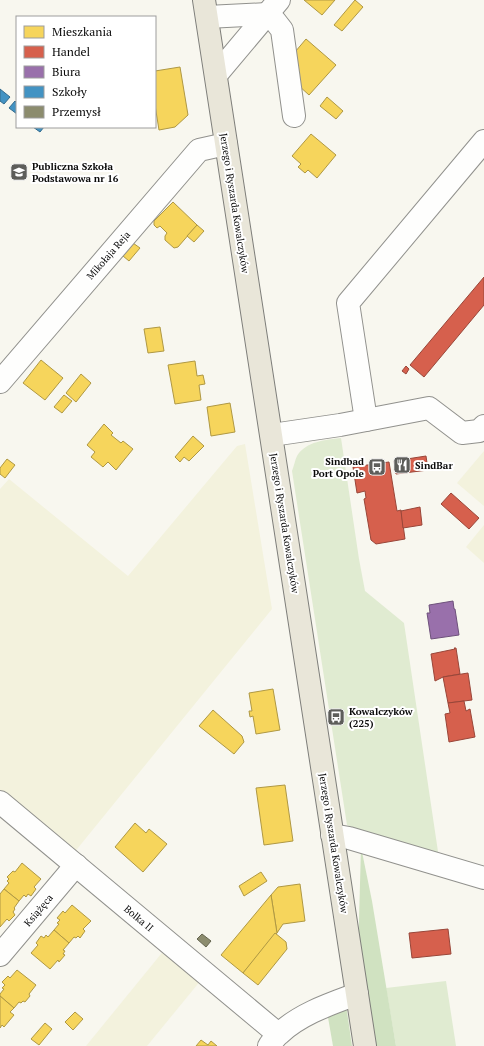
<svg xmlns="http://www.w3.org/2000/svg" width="484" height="1046" font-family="'PT Serif',serif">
	<rect width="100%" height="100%" fill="#f8f7ef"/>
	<g fill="#f3f2dd">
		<path d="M 245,444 L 272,609 L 69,859 L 0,802 L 0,489 L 9,479 L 128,576 L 237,446 Z"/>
		<path d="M 484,451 L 484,506 L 457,483 Z"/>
		<path d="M 484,525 L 484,563 L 466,547 Z"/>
		<path d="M 170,943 L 206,974 L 147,1046 L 86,1046 Z"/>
	</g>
	<g fill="#e0ebd1">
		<path d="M 341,438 L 359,559 L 365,591 L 404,623 L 440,865 L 347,825 L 292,471 C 294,466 295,460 297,456 C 306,441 326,440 341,438 Z"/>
		<path d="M 446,981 L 456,1046 L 396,1046 L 386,988 Z"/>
	</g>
	<g fill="#d0e2c1">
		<path d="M 361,847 L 372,901 L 396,1046 L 365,1046 L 357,994 Z"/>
		<path d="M 345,998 L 352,1046 L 333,1046 L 326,1006 Z"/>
	</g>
	<g fill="#f6d55c" stroke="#af9843">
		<path d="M 304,0 L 335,0 L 322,15 Z"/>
		<path d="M 355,0 L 363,7 L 342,31 L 334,25 Z"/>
		<path d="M 306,39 L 336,65 L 309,95 L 298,85 L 295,52 Z"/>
		<path d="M 180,67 L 188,115 L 175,127 L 159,130 L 155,105 L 155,71 Z"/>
		<path d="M 327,97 L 343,111 L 336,119 L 320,106 Z"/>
		<path d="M 311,134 L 336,155 L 317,178 L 308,170 L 305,173 L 298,167 L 301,164 L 292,156 Z"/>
		<path d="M 173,202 L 197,225 L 178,247 L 174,248 L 165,240 L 165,236 L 167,233 L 160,226 L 157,228 L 154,225 L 154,221 Z"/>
		<path d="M 197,225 L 204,231 L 194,242 L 187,236 Z"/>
		<path d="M 133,243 L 140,248 L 129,261 L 123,256 Z"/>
		<path d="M 160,327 L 164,351 L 148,353 L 144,329 Z"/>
		<path d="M 41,360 L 63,378 L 45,400 L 23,383 Z"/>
		<path d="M 195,361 L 197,376 L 203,375 L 205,384 L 199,385 L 201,400 L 175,404 L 168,365 Z"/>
		<path d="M 81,374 L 91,383 L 76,402 L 66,393 Z"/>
		<path d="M 64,395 L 72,401 L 62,413 L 54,407 Z"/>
		<path d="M 230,403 L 235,432 L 211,436 L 207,407 Z"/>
		<path d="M 104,424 L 113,433 L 111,435 L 121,443 L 123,441 L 133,449 L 116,470 L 108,462 L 103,467 L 91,457 L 95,452 L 87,445 Z"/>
		<path d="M 193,436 L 204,446 L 189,461 L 184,457 L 180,462 L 175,457 Z"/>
		<path d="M 7,459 L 15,465 L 5,478 L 0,474 L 0,468 Z"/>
		<path d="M 273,689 L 280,730 L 256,734 L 253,716 L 250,717 L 249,711 L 252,711 L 249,693 Z"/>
		<path d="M 213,710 L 242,736 L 244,742 L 234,754 L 199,726 Z"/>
		<path d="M 285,785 L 293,841 L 264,845 L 256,788 Z"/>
		<path d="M 135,823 L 146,833 L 149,829 L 167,844 L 143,872 L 115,847 Z"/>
		<path d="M 22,863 L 41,879 L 34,887 L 36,889 L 31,896 L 28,894 L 26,897 L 24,895 L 19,901 L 4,889 L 9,883 L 7,881 L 9,879 L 7,877 L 13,871 L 15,872 Z"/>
		<path d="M 261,872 L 267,881 L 244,896 L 239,886 Z"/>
		<path d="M 300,884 L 305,921 L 283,924 L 277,933 L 271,895 L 278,887 Z"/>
		<path d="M 4,889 L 19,901 L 14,908 L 15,909 L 13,912 L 15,915 L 9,921 L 7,919 L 0,927 L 0,894 Z"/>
		<path d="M 271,895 L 277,933 L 243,973 L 221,955 Z"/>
		<path d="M 72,905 L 91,921 L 83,929 L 85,931 L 80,938 L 78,936 L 76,938 L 74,937 L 69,943 L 54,930 L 59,924 L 57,923 L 60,920 L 57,918 L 63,911 L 65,913 Z"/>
		<path d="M 54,930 L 69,943 L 63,950 L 65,951 L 63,954 L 65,955 L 59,962 L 58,960 L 50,969 L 31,953 L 38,945 L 36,943 L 41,936 L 44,938 L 46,935 L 48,937 Z"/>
		<path d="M 275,933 L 286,942 L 287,949 L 258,985 L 243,973 Z"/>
		<path d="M 17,970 L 36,985 L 29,994 L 30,996 L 25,1002 L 23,1001 L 21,1003 L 19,1002 L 14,1008 L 0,996 L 0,994 L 4,989 L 2,988 L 5,985 L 2,982 L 8,976 L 10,978 Z"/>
		<path d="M 0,996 L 14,1008 L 10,1012 L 14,1015 L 4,1027 L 2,1025 L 0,1028 Z"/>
		<path d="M 75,1012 L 83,1019 L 73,1030 L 65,1022 Z"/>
		<path d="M 45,1023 L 52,1029 L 39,1045 L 31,1039 Z"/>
		<path d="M 201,1040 L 208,1045 L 211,1041 L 217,1046 L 196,1046 Z"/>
	</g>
	<g fill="#d6604d" stroke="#994639">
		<path d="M 484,277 L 484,305 L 424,377 L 410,365 Z"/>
		<path d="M 406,366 L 409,369 L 406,374 L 402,371 Z"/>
		<path d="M 426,456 L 428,470 L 396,474 L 394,461 Z"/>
		<path d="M 389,462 L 397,511 L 401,510 L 405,539 L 376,544 L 371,540 L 364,499 L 366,498 L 365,491 L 357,493 L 353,467 Z"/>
		<path d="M 451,493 L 479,518 L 469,529 L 441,504 Z"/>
		<path d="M 420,507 L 422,525 L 403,528 L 401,511 Z"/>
		<path d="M 454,648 L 456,648 L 460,674 L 443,677 L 435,681 L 431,654 L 455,649 Z"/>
		<path d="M 468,673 L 472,700 L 448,703 L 443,677 Z"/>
		<path d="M 464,701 L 466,711 L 470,709 L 475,737 L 449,742 L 445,714 L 450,713 L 448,703 Z"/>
		<path d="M 448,929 L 451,954 L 412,958 L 409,933 Z"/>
	</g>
	<path fill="#9970ab" stroke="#6e517b" d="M 453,601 L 454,609 L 455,609 L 459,635 L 431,639 L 427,613 L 430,613 L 429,605 Z"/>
	<g fill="#4393c3" stroke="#326a8c">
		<path d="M 0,89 L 10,97 L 4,104 L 0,101 Z"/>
		<path d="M 15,101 L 17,103 L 17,114 L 9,108 Z"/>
		<path d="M 33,127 L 44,127 L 40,132 Z"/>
	</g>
	<path fill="#8c8c6e" stroke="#656550" d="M 202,934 L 211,941 L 206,947 L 197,939 Z"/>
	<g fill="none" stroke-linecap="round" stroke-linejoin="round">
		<defs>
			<g id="minor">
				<path d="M 207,17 L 267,14 L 275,21 L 282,30 L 294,116"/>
				<path d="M 216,75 L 279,0"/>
				<path d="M 0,382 L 199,150 L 226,144"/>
				<path d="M 366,420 L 348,303 L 484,141"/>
				<path d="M 272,435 L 340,425 L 429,408 L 462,433 L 479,431 L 484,426"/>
				<path d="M 0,802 L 278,1034"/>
				<path d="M 332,835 L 349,838 L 484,878"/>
				<path d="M 0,955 L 76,865"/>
				<path d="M 269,1046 C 272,1042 275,1037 279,1034 C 300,1014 330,1004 357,994"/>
			</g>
			<path id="major" d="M 204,0 L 365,1046"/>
		</defs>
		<use href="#minor" stroke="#91918d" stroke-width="24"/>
		<use href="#major" stroke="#7e7e7a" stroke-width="24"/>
		<use href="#minor" stroke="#fefefd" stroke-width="22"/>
		<use href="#major" stroke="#e9e6d9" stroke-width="22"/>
	</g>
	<defs>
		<symbol id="school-square" viewBox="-11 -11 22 22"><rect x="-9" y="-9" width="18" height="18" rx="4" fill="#5d5d5a" stroke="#fff"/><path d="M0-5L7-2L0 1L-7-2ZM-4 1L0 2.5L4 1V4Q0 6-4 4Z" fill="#fff"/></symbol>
		<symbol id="restaurant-square" viewBox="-11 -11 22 22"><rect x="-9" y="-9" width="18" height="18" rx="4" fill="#5d5d5a" stroke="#fff"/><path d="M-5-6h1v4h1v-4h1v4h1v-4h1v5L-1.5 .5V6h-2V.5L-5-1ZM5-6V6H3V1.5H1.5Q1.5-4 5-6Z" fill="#fff"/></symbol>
		<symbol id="bus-square" viewBox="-11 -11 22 22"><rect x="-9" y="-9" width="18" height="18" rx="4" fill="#5d5d5a" stroke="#fff"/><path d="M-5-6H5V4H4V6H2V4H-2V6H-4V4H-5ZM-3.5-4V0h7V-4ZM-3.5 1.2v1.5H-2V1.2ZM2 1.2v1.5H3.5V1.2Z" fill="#fff"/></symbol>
	</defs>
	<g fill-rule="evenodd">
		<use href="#school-square" x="9" y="162" width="20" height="20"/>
		<use href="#restaurant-square" x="392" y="455" width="20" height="20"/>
		<use href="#bus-square" x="367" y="457" width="20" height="20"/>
		<use href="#bus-square" x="326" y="707" width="20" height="20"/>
	</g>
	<g text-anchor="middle" stroke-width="4" stroke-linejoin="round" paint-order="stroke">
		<g font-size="10" font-weight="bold" fill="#0a0a0a" stroke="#fff" text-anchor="start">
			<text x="32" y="170">Publiczna Szkoła<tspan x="32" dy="12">Podstawowa nr 16</tspan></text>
			<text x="364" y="465" text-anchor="end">Sindbad<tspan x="364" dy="12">Port Opole</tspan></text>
			<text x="415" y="469">SindBar</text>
			<text x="349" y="715">Kowalczyków<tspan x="349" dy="12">(225)</tspan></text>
		</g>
		<g font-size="10" fill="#0a0a0a" stroke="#fff">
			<text transform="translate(235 203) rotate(81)" y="4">Jerzego i Ryszarda Kowalczyków</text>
			<text transform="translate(108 255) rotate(-49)" y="4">Mikołaja Reja</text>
			<text transform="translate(285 523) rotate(81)" y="4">Jerzego i Ryszarda Kowalczyków</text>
			<text transform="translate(334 843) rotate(81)" y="4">Jerzego i Ryszarda Kowalczyków</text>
			<text transform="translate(38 910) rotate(-50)" y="4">Książęca</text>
			<text transform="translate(139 918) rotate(40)" y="4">Bolka II</text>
		</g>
	</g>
	<rect x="16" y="16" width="140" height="112" fill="#ffffff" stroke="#9d9d9d"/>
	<rect x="24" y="26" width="20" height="12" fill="#f6d55c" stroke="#9d9d9d"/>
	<text x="52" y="36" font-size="12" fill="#0a0a0a">Mieszkania</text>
	<rect x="24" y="46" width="20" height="12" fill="#d6604d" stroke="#9d9d9d"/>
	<text x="52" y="56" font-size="12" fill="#0a0a0a">Handel</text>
	<rect x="24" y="66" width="20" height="12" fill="#9970ab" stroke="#9d9d9d"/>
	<text x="52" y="76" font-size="12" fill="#0a0a0a">Biura</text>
	<rect x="24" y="86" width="20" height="12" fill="#4393c3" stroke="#9d9d9d"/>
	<text x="52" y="96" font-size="12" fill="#0a0a0a">Szkoły</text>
	<rect x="24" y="106" width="20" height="12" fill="#8c8c6e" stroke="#9d9d9d"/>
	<text x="52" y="116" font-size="12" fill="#0a0a0a">Przemysł</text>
</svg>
